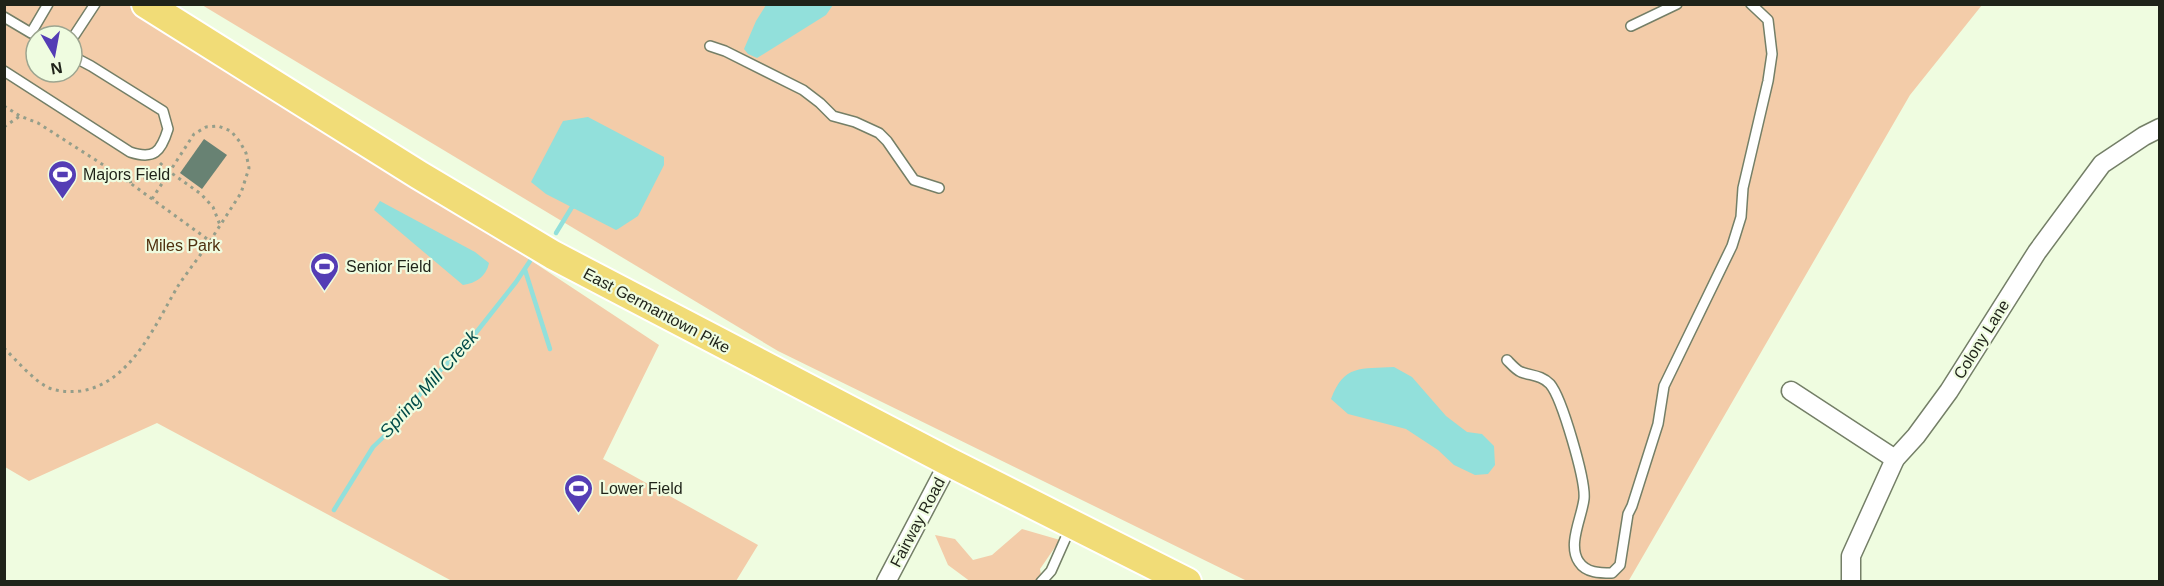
<svg xmlns="http://www.w3.org/2000/svg" width="2164" height="586" font-family="Helvetica,sans-serif">
	<rect width="100%" height="100%" fill="#effce0"/>
	<g fill="#f3cca9" fill-rule="evenodd">
		<path d="M 5,5 L 144,5 L 659,345 L 603,459 L 758,545 L 736,581 L 452,581 L 157,423 L 29,481 L 5,467 ZM 36,36 L 72,36 L 72,72 L 36,72 Z"/>
		<path d="M 202,5 L 1982,5 L 1910,95 L 1628,582 L 1247,581 L 778,351 Z"/>
		<path d="M 1022,529 L 1060,540 L 1040,569 L 1042,581 L 971,582 L 948,565 L 935,535 L 955,539 L 973,560 L 992,555 Z"/>
	</g>
	<g fill="#92e0db">
		<path d="M 766,5 L 766,4 L 833,5 L 826,15 L 757,58 L 748,54 L 744,49 L 756,21 Z"/>
		<path d="M 588,117 L 664,157 L 664,165 L 638,216 L 618,229 L 616,230 L 546,194 L 531,182 L 563,121 Z"/>
		<path d="M 380,201 L 475,252 L 489,263 C 486,277 476,283 463,285 L 374,210 Z"/>
		<path d="M 1394,367 L 1412,377 L 1446,416 L 1467,432 L 1482,434 L 1494,446 L 1495,465 L 1488,474 L 1475,475 L 1454,465 L 1438,450 L 1406,429 L 1348,414 L 1331,399 C 1344,364 1361,369 1394,367 Z"/>
	</g>
	<g fill="none" stroke-linecap="round" stroke-linejoin="round">
		<g stroke="#92e0db" stroke-width="4.5">
			<path d="M 556,233 L 572,207 L 575,206"/>
			<path d="M 525,270 L 550,349"/>
			<path d="M 334,510 L 373,447 L 400,421 L 430,381 L 471,339 L 516,282 L 530,261"/>
		</g>
	</g>
	<path fill="#688273" d="M 204,139 L 227,155 L 202,189 L 180,173 Z"/>
	<g fill="none" stroke-linecap="round" stroke-linejoin="round">
		<defs>
			<g id="service">
				<path d="M 4,17 L 31,33 L 48,4"/>
				<path d="M 1631,26 L 1677,4"/>
				<path d="M 72,39 L 95,4"/>
				<path d="M 710,46 L 725,51 L 803,90 L 820,103 L 833,116 L 855,122 L 879,133 L 887,141 L 914,180 L 939,188"/>
				<path d="M 4,71 L 130,152 C 154,160 161,152 168,129 L 163,111 L 91,66 L 72,56"/>
				<path d="M 1507,360 C 1511,364 1516,370 1521,372 C 1532,376 1541,375 1550,384 C 1562,398 1586,481 1584,499 C 1582,517 1567,545 1579,562 C 1586,573 1600,573 1612,573 L 1620,565 L 1628,514 L 1632,506 L 1658,424 L 1664,386 L 1732,246 L 1741,217 L 1743,188 L 1768,81 L 1772,54 L 1768,20 L 1751,4"/>
				<path d="M 1041,582 L 1051,571 L 1071,526"/>
			</g>
			<g id="minor">
				<path d="M 1791,391 L 1895,459"/>
				<path d="M 886,582 L 949,462"/>
				<path d="M 1851,582 L 1851,556 L 1895,459 L 1916,436 L 1949,391 L 2037,252 L 2102,164 L 2144,136 L 2160,128"/>
			</g>
			<path id="primary" d="M 146,4 L 419,175 L 553,255 L 949,462 L 1187,582"/>
		</defs>
		<use href="#service" stroke="#747f67" stroke-width="12"/>
		<use href="#minor" stroke="#747f67" stroke-width="21"/>
		<use href="#primary" stroke="#fff" stroke-width="32"/>
		<g stroke="#959e8a" stroke-width="3" stroke-dasharray="3 4.5" stroke-linecap="butt">
			<path d="M 4,106 L 20,116 L 38,123 L 119,175 L 210,241 C 200,256 188,271 178,286 C 155,325 131,383 81,391 C 70,392 60,392 49,388 C 34,381 16,360 4,348"/>
			<path d="M 4,127 L 20,116"/>
			<path d="M 160,163 L 170,172"/>
			<path d="M 129,182 L 170,172 L 201,194 L 213,207 L 220,225"/>
			<path d="M 152,199 L 194,134 L 206,127 L 218,126 L 231,131 L 240,142 L 246,153 L 249,168 L 241,193 L 210,241"/>
		</g>
		<use href="#service" stroke="#fff" stroke-width="9"/>
		<use href="#minor" stroke="#fff" stroke-width="18"/>
		<use href="#primary" stroke="#f1dc77" stroke-width="28"/>
	</g>
	<defs>
		<symbol id="stadium-pin" viewBox="-11 -11 22 30"><path d="M0 17L-7.5 6A9.5 9.5 0 1 1 7.5 6Z" fill="#543db5" stroke="#effce0"/><path d="M0-5a6.5 5 0 1 0 0 10a6.5 5 0 1 0 0-10ZM-3.5-1.8h7v3.6h-7Z" fill="#fff"/></symbol>
	</defs>
	<g fill-rule="evenodd">
		<use href="#stadium-pin" x="46" y="158" width="33" height="45"/>
		<use href="#stadium-pin" x="308" y="250" width="33" height="45"/>
		<use href="#stadium-pin" x="562" y="472" width="33" height="45"/>
	</g>
	<g text-anchor="middle" stroke-width="4.5" stroke-linejoin="round" paint-order="stroke">
		<g font-size="16" fill="#1f2319" stroke="#effce0" text-anchor="start">
			<text x="83" y="180">Majors Field</text>
			<text x="346" y="272">Senior Field</text>
			<text x="600" y="494">Lower Field</text>
		</g>
		<g font-size="16" fill="#4f300e" stroke="#effce0">
			<text x="183" y="251">Miles Park</text>
		</g>
		<g font-size="16" fill="#1f2319" stroke="#effce0">
			<text transform="translate(657 310) rotate(28)" y="6">East Germantown Pike</text>
			<text transform="translate(1981 339) rotate(-58)" y="6">Colony Lane</text>
			<text transform="translate(917 522) rotate(-62)" y="6">Fairway Road</text>
		</g>
		<g font-size="18" font-style="italic" fill="#004b48" stroke="#effce0">
			<text transform="translate(429 384) rotate(-48)" y="6">Spring Mill Creek</text>
		</g>
	</g>
	<rect width="2164" height="586" fill="none" stroke="#1f2319" stroke-width="12"/>
	<g transform="translate(54 54) rotate(170)"><circle r="28" fill="#effce0" stroke="#9ca590" stroke-width="1.5"/>
	<path d="M0-4.5L10 22L0 15L-10 22Z" fill="#543db5"/>
	<text y="-9" font-size="16" font-weight="bold" text-anchor="middle" fill="#1f2319">N</text>
	</g>
</svg>
